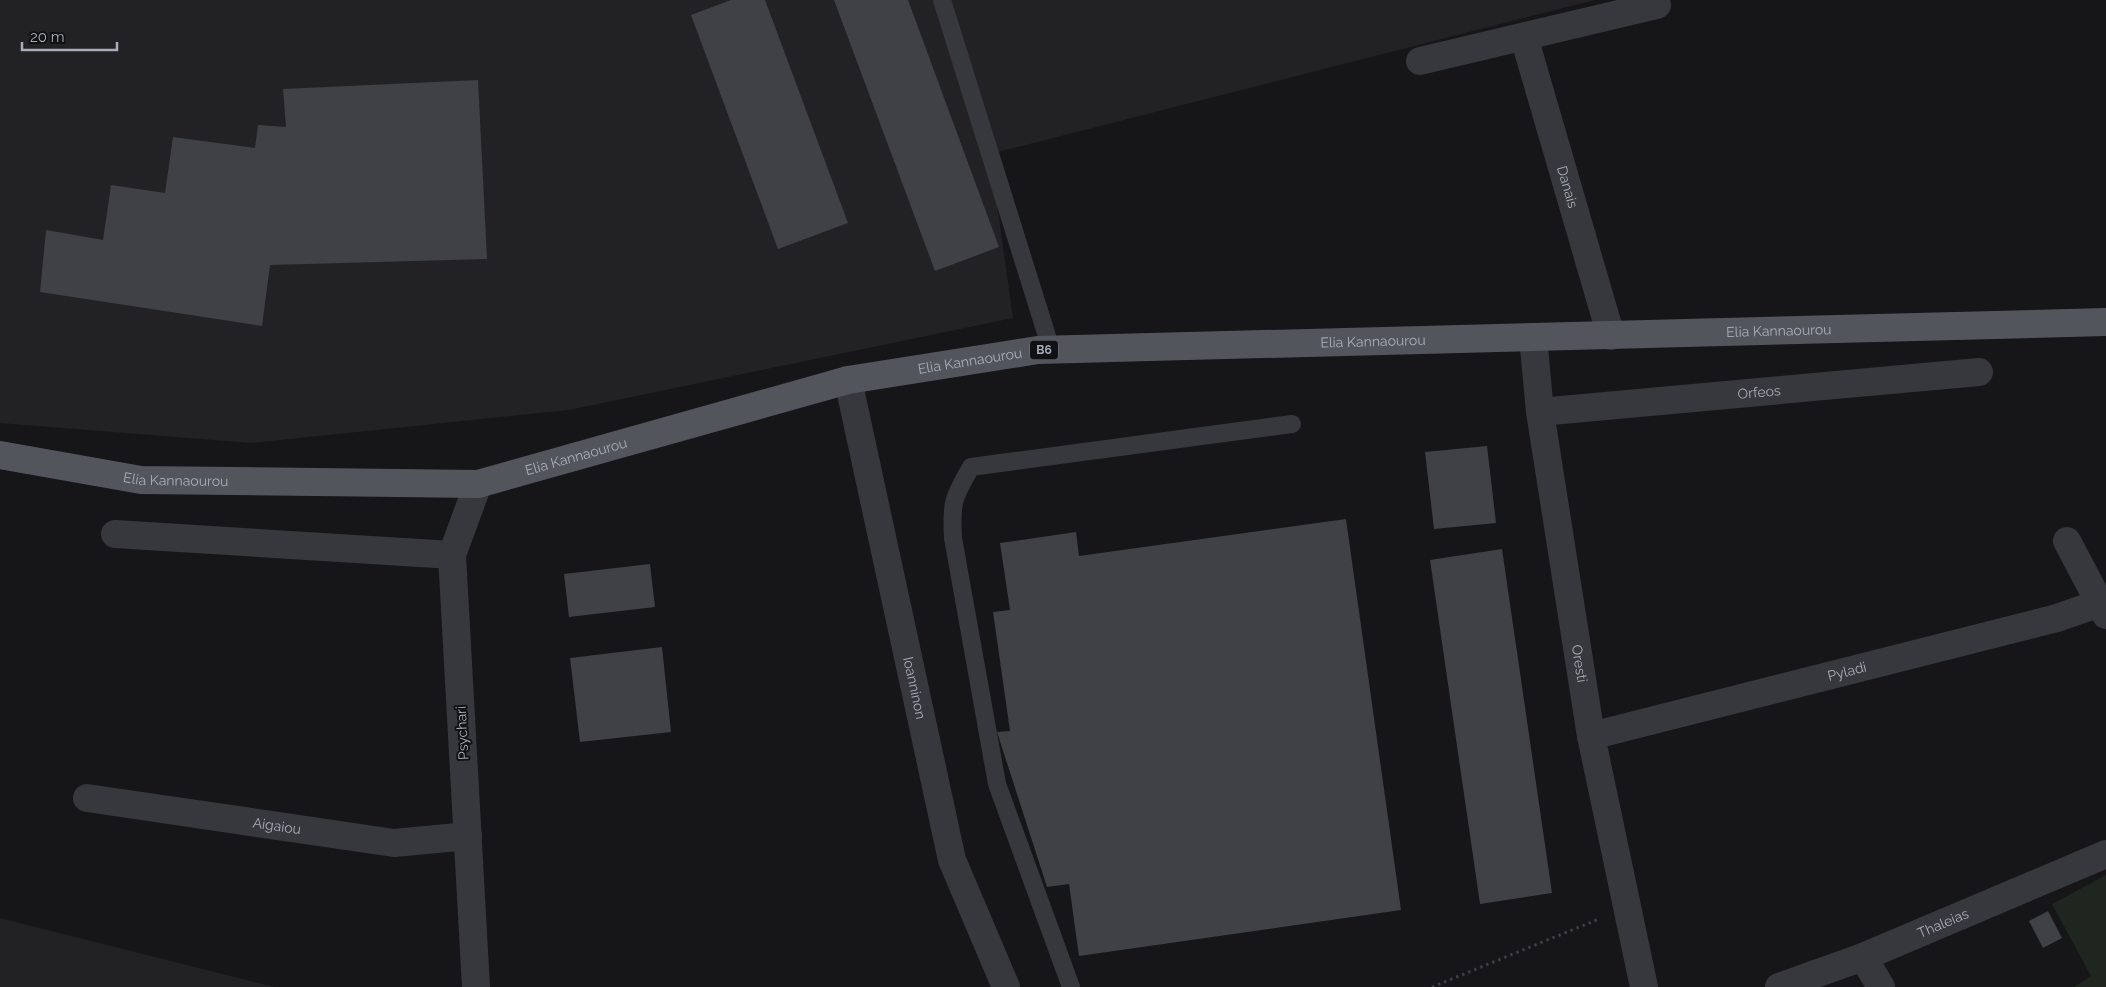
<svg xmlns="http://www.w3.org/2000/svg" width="2106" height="987" font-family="Raleway,sans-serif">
	<rect width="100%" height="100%" fill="#161618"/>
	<g fill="#222225">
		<path d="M 0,0 L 1595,0 L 990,154 L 1013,318 L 569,410 L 251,443 L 0,423 Z"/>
		<path d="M 0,918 L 274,987 L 0,987 Z"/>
	</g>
	<path fill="#1e261f" d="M 2106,875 L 2106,987 L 2074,987 L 2091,976 L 2052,904 Z"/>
	<g fill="#404145">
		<path d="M 731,0 L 765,0 L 848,223 L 778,249 L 691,15 Z"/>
		<path d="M 834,0 L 908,0 L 999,247 L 935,271 Z"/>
		<path d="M 478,80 L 487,259 L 270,265 L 262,326 L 40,292 L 46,230 L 103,240 L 111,185 L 165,193 L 173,137 L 255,148 L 258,125 L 286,127 L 283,89 Z"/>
		<path d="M 1487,446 L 1496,523 L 1434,529 L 1425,452 Z"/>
		<path d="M 1346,519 L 1401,910 L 1079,956 L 1069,884 L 1047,887 L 997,732 L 1010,731 L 993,612 L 1010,610 L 1000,543 L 1076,532 L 1079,556 Z"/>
		<path d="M 1502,549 L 1552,893 L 1480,904 L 1430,560 Z"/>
		<path d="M 650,564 L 655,607 L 569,617 L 564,574 Z"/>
		<path d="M 662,647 L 671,732 L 580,742 L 570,658 Z"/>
		<path d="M 2048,911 L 2062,938 L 2043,948 L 2029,921 Z"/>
	</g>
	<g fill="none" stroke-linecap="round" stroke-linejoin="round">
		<path stroke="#3d3f44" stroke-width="3" stroke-dasharray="2.5 4" stroke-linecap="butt" d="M 1432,987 L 1599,919"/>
		<g stroke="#37383d" stroke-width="18">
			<path d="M 942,0 L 1051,349"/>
			<path d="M 1071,987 L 997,784 L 953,538 C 951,503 953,498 971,467 L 1292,424"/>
		</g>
		<g stroke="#37383d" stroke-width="28">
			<path id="s1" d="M 1524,37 L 1611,336"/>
			<path d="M 1420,61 L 1657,5"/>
			<path id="s2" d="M 1533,337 L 1540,412 L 1591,736 L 1644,987"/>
			<path id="s3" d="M 848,380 L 952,860 L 1006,987"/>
			<path id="s4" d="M 1540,412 L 1979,372"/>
			<path d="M 115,534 L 452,555"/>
			<path d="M 2067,541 L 2106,615"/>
			<path id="s5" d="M 1591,736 L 2057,618 L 2100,603"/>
			<path id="s6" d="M 87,798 L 394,843 L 468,836"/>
			<path d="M 1863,957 L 1881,987"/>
			<path d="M 476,987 L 452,555 L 478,484"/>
			<path id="s7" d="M 1779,987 L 1863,957 L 2106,854"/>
		</g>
		<path stroke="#53555c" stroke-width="28" id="s8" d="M 0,455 L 141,480 L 478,484 L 848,380 L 1038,350 L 2106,322"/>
	</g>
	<g text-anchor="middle" stroke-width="4" stroke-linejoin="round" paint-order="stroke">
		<rect fill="#111113" stroke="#7b7e86" stroke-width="1" x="1030" y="340.5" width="28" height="19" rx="4"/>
		<g font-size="12" font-weight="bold" fill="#a8adb8">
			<text x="1044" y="354">B6</text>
		</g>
		<g font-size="14" fill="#a8adb8" stroke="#111113">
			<text dy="5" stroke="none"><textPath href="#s1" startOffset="156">Danais</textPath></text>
			<text dy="5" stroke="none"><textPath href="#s8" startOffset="1798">Elia Kannaourou</textPath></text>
			<text dy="5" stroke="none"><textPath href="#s8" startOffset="1392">Elia Kannaourou</textPath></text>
			<text dy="5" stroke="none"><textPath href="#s8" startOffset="988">Elia Kannaourou</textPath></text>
			<text dy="5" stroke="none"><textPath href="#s4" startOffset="220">Orfeos</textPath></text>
			<text dy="5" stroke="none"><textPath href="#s8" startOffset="582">Elia Kannaourou</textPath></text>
			<text dy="5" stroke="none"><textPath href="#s8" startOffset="178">Elia Kannaourou</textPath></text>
			<text dy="5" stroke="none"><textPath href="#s2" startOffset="330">Oresti</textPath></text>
			<text dy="5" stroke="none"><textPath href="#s5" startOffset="264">Pyladi</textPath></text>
			<text dy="5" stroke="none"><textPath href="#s3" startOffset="315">Ioanninon</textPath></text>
			<text transform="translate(462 733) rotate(-93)" y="5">Psychari</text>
			<text dy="5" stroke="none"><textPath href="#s6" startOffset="192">Aigaiou</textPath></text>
			<text dy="5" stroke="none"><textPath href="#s7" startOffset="176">Thaleias</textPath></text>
		</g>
	</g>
	<path d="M22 42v8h95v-8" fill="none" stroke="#a8adb8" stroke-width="2.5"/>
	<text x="30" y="42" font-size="15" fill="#a8adb8" stroke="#111113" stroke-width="4" paint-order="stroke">20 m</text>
</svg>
